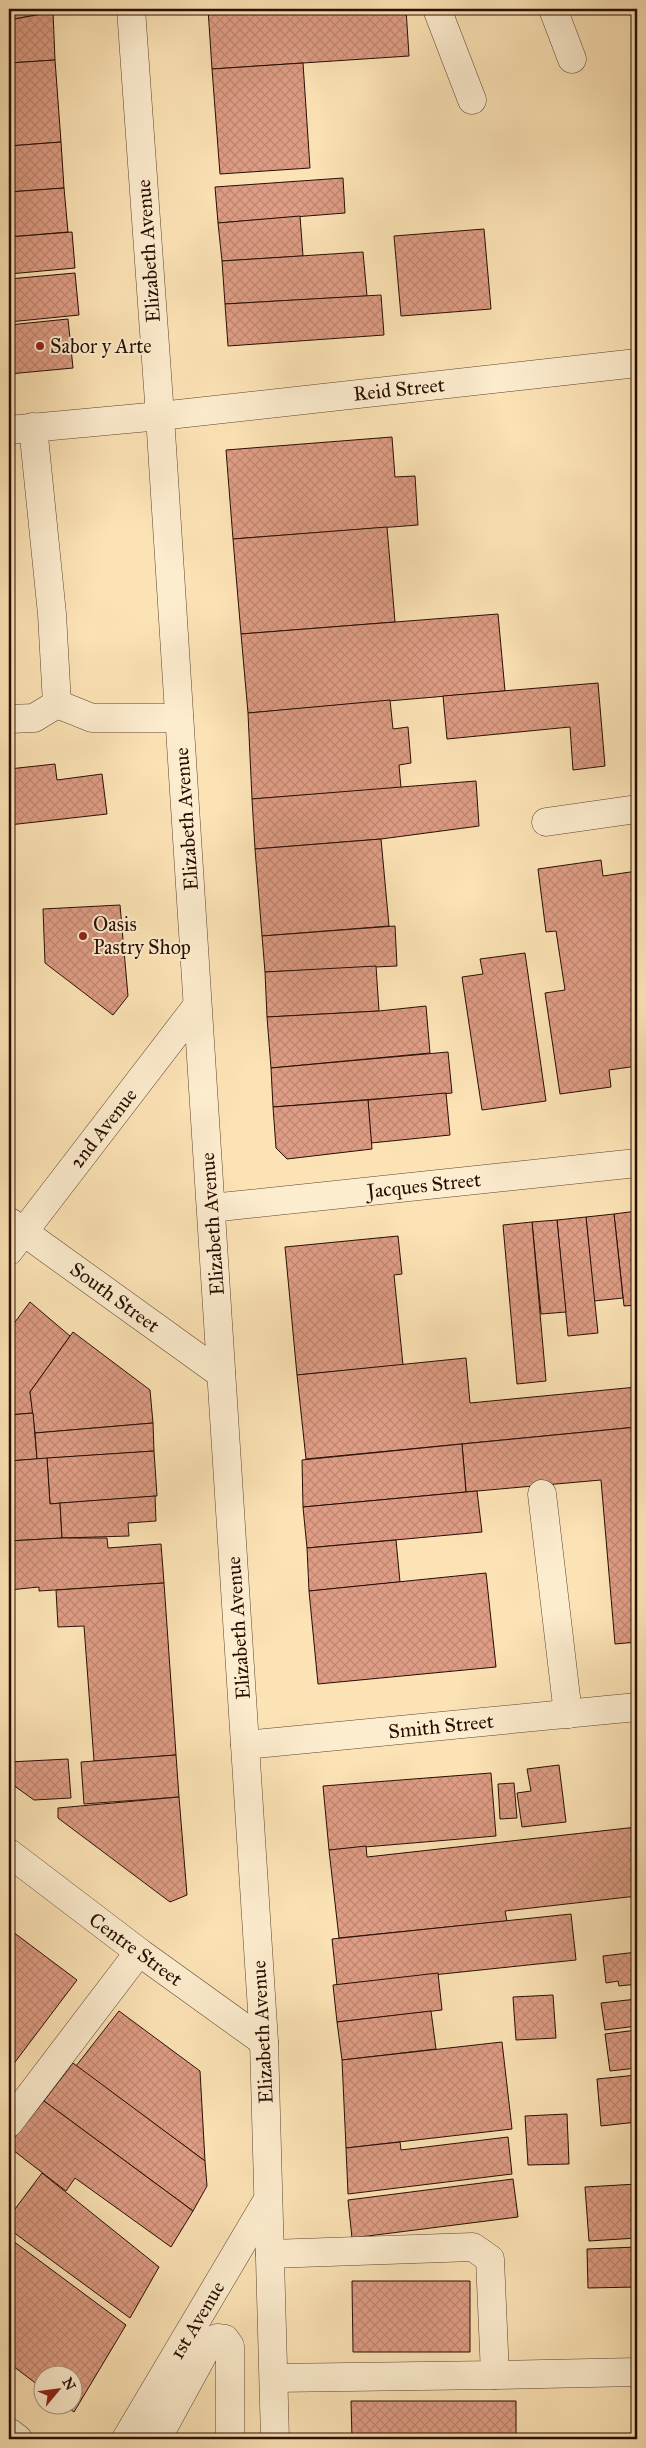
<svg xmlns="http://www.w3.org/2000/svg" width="646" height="2448" font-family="'IM FELL Great Primer',serif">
	<defs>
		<pattern id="building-cross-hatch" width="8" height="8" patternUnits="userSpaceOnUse" patternTransform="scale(1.25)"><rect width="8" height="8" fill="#df9d85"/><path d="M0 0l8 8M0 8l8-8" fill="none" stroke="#bf8671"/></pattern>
	</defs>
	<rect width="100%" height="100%" fill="#fce3b5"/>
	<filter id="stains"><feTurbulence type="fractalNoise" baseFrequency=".004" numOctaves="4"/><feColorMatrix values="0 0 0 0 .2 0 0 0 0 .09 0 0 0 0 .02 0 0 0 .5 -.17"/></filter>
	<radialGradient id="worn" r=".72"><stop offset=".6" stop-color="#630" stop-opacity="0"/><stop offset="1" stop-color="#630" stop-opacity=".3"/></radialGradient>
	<g fill="url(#building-cross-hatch)" stroke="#280d03">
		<path d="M 9,9 L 53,9 L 53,12 L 9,20 Z"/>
		<path d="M 208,9 L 406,9 L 409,56 L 212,69 Z"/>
		<path d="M 53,12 L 55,60 L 9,63 L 9,20 Z"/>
		<path d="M 55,60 L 61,142 L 9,146 L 9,63 Z"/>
		<path d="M 303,63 L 310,168 L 220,174 L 212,69 Z"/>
		<path d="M 61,142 L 64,188 L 9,192 L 9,146 Z"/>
		<path d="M 343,178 L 345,213 L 218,223 L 215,187 Z"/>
		<path d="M 64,188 L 68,232 L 9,237 L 9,192 Z"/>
		<path d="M 300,216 L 303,256 L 222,261 L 218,223 Z"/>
		<path d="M 484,229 L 491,309 L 401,316 L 394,236 Z"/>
		<path d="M 72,232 L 75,268 L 9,274 L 9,237 Z"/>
		<path d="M 363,252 L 367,296 L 225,304 L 222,261 Z"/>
		<path d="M 75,273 L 79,315 L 9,322 L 9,279 Z"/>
		<path d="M 381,295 L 384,335 L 228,346 L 225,304 Z"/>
		<path d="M 68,319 L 73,368 L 9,374 L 9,325 Z"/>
		<path d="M 392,437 L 395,477 L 415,476 L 418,525 L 233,539 L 226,450 Z"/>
		<path d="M 387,527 L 395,622 L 241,634 L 233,539 Z"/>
		<path d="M 498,614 L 505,691 L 248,713 L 241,634 Z"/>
		<path d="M 598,683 L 605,766 L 573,770 L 570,727 L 447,739 L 443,696 Z"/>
		<path d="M 390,700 L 393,729 L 408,727 L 411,763 L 399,765 L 401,788 L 252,799 L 248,713 Z"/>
		<path d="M 55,764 L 57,780 L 102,774 L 107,814 L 9,825 L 9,769 Z"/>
		<path d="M 476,781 L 479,826 L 381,839 L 255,849 L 252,799 Z"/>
		<path d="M 381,839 L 389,926 L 262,936 L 255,849 Z"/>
		<path d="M 601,860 L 603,876 L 637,871 L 637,1066 L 609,1070 L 611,1087 L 560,1094 L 545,993 L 565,990 L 556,931 L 546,932 L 538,869 Z"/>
		<path d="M 120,905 L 128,996 L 113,1015 L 45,963 L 43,909 Z"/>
		<path d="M 395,926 L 397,966 L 265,972 L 262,936 Z"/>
		<path d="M 525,953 L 546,1101 L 482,1110 L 462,977 L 483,974 L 480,959 Z"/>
		<path d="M 376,966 L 379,1011 L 267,1017 L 265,972 Z"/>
		<path d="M 426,1006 L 430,1053 L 271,1068 L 267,1017 L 379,1011 Z"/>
		<path d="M 448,1052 L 452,1093 L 273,1107 L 271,1068 Z"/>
		<path d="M 446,1093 L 450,1135 L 371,1143 L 368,1100 Z"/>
		<path d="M 368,1100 L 372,1149 L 287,1159 L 276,1148 L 273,1107 Z"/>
		<path d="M 637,1211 L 637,1305 L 624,1306 L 614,1214 Z"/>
		<path d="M 614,1214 L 623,1298 L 594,1301 L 586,1217 Z"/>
		<path d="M 586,1217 L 598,1333 L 568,1336 L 557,1220 Z"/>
		<path d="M 557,1220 L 566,1312 L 541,1314 L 532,1222 Z"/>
		<path d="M 532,1222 L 546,1381 L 517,1384 L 503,1225 Z"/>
		<path d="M 398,1236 L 402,1274 L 394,1275 L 403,1365 L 297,1375 L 285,1247 Z"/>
		<path d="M 30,1302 L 70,1336 L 30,1392 L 33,1413 L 9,1415 L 9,1330 Z"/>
		<path d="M 73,1332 L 150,1390 L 153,1423 L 35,1433 L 30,1392 Z"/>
		<path d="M 466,1358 L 470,1403 L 637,1387 L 637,1427 L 306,1459 L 297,1375 Z"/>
		<path d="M 33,1413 L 37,1459 L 9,1461 L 9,1415 Z"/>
		<path d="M 153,1423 L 154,1451 L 37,1459 L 35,1433 Z"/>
		<path d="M 637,1427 L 637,1642 L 615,1644 L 601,1480 L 466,1492 L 462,1444 Z"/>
		<path d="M 462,1444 L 466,1492 L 303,1507 L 302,1460 Z"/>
		<path d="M 154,1451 L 157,1496 L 50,1504 L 47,1458 Z"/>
		<path d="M 47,1458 L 50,1504 L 60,1503 L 62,1538 L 9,1541 L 9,1461 Z"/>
		<path d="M 477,1491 L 482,1532 L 307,1548 L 303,1507 Z"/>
		<path d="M 155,1496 L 156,1521 L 128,1523 L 129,1536 L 62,1538 L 60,1503 Z"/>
		<path d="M 62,1538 L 107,1538 L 108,1548 L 161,1544 L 164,1583 L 39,1591 L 39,1587 L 9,1590 L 9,1541 Z"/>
		<path d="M 396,1540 L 400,1582 L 309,1591 L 307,1548 Z"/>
		<path d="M 486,1573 L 496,1667 L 318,1684 L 309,1591 Z"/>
		<path d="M 164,1583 L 176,1755 L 94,1761 L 84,1626 L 58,1627 L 56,1590 Z"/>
		<path d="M 176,1755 L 179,1797 L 84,1804 L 81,1762 Z"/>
		<path d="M 68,1759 L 71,1798 L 34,1800 L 9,1782 L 9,1762 Z"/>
		<path d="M 559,1765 L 566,1822 L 522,1827 L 517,1793 L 531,1791 L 527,1769 Z"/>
		<path d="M 491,1773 L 496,1836 L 329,1850 L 323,1786 Z"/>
		<path d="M 514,1783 L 517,1818 L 500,1819 L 498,1784 Z"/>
		<path d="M 179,1797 L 187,1895 L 170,1902 L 58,1818 L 58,1808 Z"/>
		<path d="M 637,1827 L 637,1896 L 505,1911 L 507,1921 L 339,1938 L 329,1850 L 366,1846 L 367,1857 Z"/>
		<path d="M 571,1914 L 576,1960 L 337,1985 L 332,1939 Z"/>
		<path d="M 9,1929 L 77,1980 L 9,2070 Z"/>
		<path d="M 637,1952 L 637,1984 L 619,1986 L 618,1981 L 606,1983 L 603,1956 Z"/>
		<path d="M 438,1973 L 442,2010 L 337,2022 L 333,1985 Z"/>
		<path d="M 553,1995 L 556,2038 L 516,2040 L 513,1997 Z"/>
		<path d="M 637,1999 L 637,2026 L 605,2030 L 601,2003 Z"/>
		<path d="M 119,2011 L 200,2071 L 205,2161 L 76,2066 Z"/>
		<path d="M 431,2011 L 436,2049 L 342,2060 L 337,2022 Z"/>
		<path d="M 637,2030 L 637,2068 L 610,2071 L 605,2034 Z"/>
		<path d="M 502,2042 L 512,2129 L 346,2148 L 342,2060 Z"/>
		<path d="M 73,2063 L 205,2161 L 207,2186 L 193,2211 L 44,2101 Z"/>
		<path d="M 637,2075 L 637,2122 L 601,2126 L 597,2079 Z"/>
		<path d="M 44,2101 L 193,2211 L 171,2247 L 75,2178 L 66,2191 L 9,2147 L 9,2144 Z"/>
		<path d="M 567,2114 L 569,2164 L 528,2165 L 525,2116 Z"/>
		<path d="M 508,2137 L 512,2174 L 348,2194 L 346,2148 L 400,2142 L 401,2150 Z"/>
		<path d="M 42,2173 L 159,2267 L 130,2318 L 9,2229 L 9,2217 Z"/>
		<path d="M 513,2179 L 518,2217 L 352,2238 L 348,2200 Z"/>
		<path d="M 637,2184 L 637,2238 L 589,2241 L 585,2187 Z"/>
		<path d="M 9,2238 L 126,2325 L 74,2412 L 66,2406 L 72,2406 L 72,2376 L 42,2376 L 42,2388 L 9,2363 Z"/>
		<path d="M 637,2247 L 637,2287 L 588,2288 L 587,2249 Z"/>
		<path d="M 352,2281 L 470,2281 L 470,2352 L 353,2352 Z"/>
		<path d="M 351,2401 L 516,2401 L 516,2439 L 352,2439 Z"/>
	</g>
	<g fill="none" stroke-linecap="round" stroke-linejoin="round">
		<defs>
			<g id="minor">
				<path d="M 131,9 L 160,416 L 264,2042 L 275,2439"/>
				<path d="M 437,9 L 472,100"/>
				<path d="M 553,9 L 572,59"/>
				<path d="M 9,430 L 160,416 L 637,363"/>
				<path d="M 57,704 L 92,718 L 179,718"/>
				<path d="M 9,719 L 34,718 L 57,704 L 52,614 L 33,427"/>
				<path d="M 546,822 L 637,809"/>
				<path d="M 211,1208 L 637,1163"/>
				<path d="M 10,1222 L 221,1374"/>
				<path d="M 9,1251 L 197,1006"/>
				<path d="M 542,1494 L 568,1714"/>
				<path d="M 245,1745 L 637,1707"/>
				<path d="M 9,1853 L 139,1952 L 264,2042"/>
				<path d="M 9,2123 L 139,1952"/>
				<path d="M 270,2254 L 473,2247 L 490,2259 L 495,2375 L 274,2378"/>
				<path d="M 495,2375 L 637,2372"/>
				<path d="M 9,2432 L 18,2439"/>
				<path d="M 126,2439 L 267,2201"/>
				<path d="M 157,2439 L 210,2342 L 217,2338 L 225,2339 L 230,2346 L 230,2439"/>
			</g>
		</defs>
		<use href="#minor" stroke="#5d4230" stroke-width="29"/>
		<use href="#minor" stroke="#fdedcf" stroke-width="28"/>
	</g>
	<g fill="#8f2418" stroke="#fdedcf" stroke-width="2">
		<circle cx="40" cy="346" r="5"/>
		<circle cx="83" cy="936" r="5"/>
	</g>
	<g text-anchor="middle" stroke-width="4" stroke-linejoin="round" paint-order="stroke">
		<g font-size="20" fill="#280d03" stroke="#fdedcf">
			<text transform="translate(148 251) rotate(-94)" y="7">Elizabeth Avenue</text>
			<text transform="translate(399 389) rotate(-6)" y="7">Reid Street</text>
			<text transform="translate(186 819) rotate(-94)" y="7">Elizabeth Avenue</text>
			<text transform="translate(103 1128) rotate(-52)" y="7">2nd Avenue</text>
			<text transform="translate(424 1185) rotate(-6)" y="7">Jacques Street</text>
			<text transform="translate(212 1224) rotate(-94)" y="7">Elizabeth Avenue</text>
			<text transform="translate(115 1297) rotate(36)" y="7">South Street</text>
			<text transform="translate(238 1628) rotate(-94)" y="7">Elizabeth Avenue</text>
			<text transform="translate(441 1726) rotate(-6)" y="7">Smith Street</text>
			<text transform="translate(136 1949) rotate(36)" y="7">Centre Street</text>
			<text transform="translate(262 2032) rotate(-93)" y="7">Elizabeth Avenue</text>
			<text transform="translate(197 2320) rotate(-59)" y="7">1st Avenue</text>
		</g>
		<g font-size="20" fill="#280d03" stroke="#fdedcf" text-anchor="start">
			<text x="50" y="353">Sabor y Arte</text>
			<text x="93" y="931">Oasis<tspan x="93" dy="23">Pastry Shop</tspan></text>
		</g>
	</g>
	<rect width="646" height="2448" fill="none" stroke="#fce3b5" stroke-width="30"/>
	<rect x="10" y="10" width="626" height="2428" fill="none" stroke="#280d03" stroke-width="2.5"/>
	<rect x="15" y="15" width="616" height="2418" fill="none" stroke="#280d03"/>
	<g transform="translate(58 2390) rotate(61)"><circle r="24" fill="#fdedcf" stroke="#a8937d"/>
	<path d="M0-4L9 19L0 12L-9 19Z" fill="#8f2418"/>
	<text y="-8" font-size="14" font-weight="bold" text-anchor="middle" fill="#280d03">N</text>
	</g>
	<rect width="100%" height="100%" filter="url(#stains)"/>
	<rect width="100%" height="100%" fill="url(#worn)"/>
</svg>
